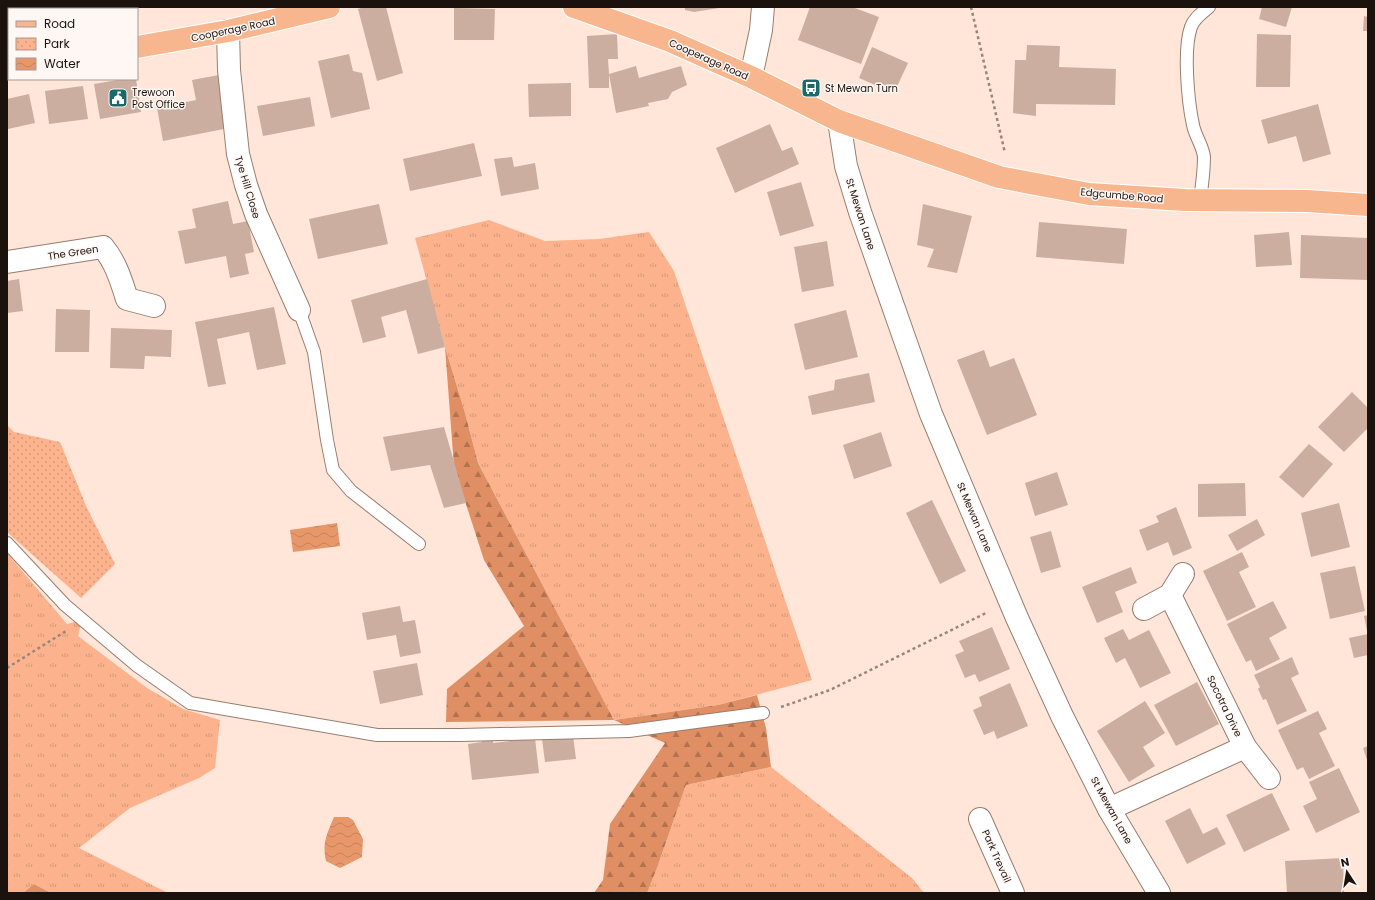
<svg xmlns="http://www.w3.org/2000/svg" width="1375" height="900" font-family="Poppins,sans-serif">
	<defs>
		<pattern id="grass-tufts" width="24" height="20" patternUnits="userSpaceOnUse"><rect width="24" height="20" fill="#fcb38d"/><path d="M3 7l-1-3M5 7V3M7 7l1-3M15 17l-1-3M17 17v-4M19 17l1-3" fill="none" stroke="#d79978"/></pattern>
		<pattern id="forest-firs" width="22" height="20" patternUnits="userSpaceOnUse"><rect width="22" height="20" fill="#df8f63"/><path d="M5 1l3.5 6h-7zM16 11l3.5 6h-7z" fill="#b47350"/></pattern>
		<pattern id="park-dots" width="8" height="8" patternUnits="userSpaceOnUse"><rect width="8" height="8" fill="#fcb38d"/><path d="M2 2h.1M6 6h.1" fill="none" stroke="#d79978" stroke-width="1.8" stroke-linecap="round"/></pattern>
		<pattern id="water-waves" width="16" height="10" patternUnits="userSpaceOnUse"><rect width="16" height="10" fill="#e8976b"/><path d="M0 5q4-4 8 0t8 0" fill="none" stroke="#c6815c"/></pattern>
	</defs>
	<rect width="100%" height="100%" fill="#ffe6d9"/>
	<g fill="url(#grass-tufts)">
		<path d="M 489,220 L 545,241 L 599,239 L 649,232 L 674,271 L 812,680 L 718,705 L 614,720 L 478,463 L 465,413 L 445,347 L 415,238 Z"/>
		<path d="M 7,553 L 67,624 L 82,620 L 78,636 L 147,688 L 183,709 L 220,720 L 215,768 L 199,778 L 130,808 L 79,848 L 168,893 L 51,893 L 34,884 L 23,893 L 7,893 Z"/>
		<path d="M 771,767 L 912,878 L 924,893 L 647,893 L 657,868 L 686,785 Z"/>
	</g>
	<g fill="url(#forest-firs)">
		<path d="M 445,347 L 465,413 L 478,463 L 614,720 L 718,705 L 757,695 L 766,728 L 771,767 L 686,785 L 657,868 L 647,893 L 594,893 L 603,880 L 610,824 L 665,743 L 614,720 L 446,722 L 447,689 L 524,626 L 484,560 L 454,467 Z"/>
		<path d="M 34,884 L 51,893 L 23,893 Z"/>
	</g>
	<path fill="url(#park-dots)" d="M 7,425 L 14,432 L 60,442 L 87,508 L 115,564 L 81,598 L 7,532 Z"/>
	<g fill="url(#water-waves)">
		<path d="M 337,523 L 340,546 L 293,552 L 290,530 Z"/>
		<path d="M 334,817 L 348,817 L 353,820 L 363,839 L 362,857 L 340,868 L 326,861 C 322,842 327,834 334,817 Z"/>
	</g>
	<g fill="#cbae9f">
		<path d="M 21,7 L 86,7 L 86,8 L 21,9 Z"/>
		<path d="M 364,7 L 386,7 L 403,73 L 377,81 L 358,9 Z"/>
		<path d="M 685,7 L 719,7 L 719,8 L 694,12 L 685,10 Z"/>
		<path d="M 810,7 L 852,7 L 879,17 L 861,64 L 798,40 Z"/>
		<path d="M 1262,7 L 1292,7 L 1286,27 L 1259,19 Z"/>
		<path d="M 454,8 L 495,9 L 494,40 L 454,40 Z"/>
		<path d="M 1364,16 L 1368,17 L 1368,31 L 1363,31 Z"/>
		<path d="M 617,34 L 618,59 L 608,59 L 609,74 L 636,66 L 639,78 L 681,66 L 687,85 L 672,92 L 668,99 L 648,103 L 649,106 L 616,113 L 609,74 L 609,88 L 589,88 L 587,36 Z"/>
		<path d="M 1257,34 L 1291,35 L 1290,87 L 1256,87 Z"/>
		<path d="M 1027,45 L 1060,46 L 1059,67 L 1116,69 L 1115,105 L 1036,104 L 1036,116 L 1013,113 L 1015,60 L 1026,60 Z"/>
		<path d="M 872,47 L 908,63 L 894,93 L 859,78 Z"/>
		<path d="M 349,54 L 353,71 L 362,73 L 370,109 L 331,118 L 318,61 Z"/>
		<path d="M 219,75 L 229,128 L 163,141 L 157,108 L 196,100 L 192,80 Z"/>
		<path d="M 123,79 L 136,79 L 141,112 L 100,119 L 94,84 Z"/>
		<path d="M 571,83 L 571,116 L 529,117 L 528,84 Z"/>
		<path d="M 83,86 L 88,119 L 49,124 L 45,91 Z"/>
		<path d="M 29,94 L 35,123 L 8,129 L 7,122 L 7,99 Z"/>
		<path d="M 310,97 L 315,126 L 263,136 L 257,106 Z"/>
		<path d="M 1318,104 L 1331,154 L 1303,162 L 1296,136 L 1268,144 L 1261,120 Z"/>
		<path d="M 770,124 L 782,151 L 792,147 L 799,164 L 735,193 L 716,148 Z"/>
		<path d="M 474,143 L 482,176 L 410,191 L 403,159 Z"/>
		<path d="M 512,157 L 514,167 L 535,163 L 539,189 L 501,196 L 494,159 Z"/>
		<path d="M 801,182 L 814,226 L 780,236 L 767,192 Z"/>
		<path d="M 228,201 L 233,224 L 248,221 L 254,252 L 245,254 L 249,274 L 230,278 L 226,256 L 185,264 L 178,231 L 196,228 L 192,209 Z"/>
		<path d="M 379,204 L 388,244 L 318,259 L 309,219 Z"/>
		<path d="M 923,204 L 972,216 L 957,273 L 927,267 L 934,249 L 917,245 Z"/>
		<path d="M 1039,222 L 1127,229 L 1124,264 L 1036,257 Z"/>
		<path d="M 1289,232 L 1292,265 L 1256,267 L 1254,235 Z"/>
		<path d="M 1301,235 L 1368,238 L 1368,280 L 1300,278 Z"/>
		<path d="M 827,241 L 834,286 L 802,292 L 794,247 Z"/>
		<path d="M 19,279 L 23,311 L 7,313 L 7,281 Z"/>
		<path d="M 427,279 L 445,347 L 418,354 L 406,310 L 381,317 L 386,337 L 363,343 L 351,300 Z"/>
		<path d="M 274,307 L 286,364 L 257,370 L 249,332 L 217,339 L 226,384 L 208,387 L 195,322 Z"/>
		<path d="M 56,309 L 90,310 L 89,352 L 55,352 Z"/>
		<path d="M 846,310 L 858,357 L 805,370 L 794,324 Z"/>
		<path d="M 111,328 L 172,330 L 171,357 L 145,356 L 144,369 L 110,368 Z"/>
		<path d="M 984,350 L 990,367 L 1014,358 L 1037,415 L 987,435 L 957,360 Z"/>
		<path d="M 869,373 L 875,402 L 812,415 L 808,396 L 834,390 L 835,380 Z"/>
		<path d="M 1352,392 L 1368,408 L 1368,428 L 1344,452 L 1318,427 Z"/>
		<path d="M 444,427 L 466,503 L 444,508 L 430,465 L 391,471 L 383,437 Z"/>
		<path d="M 881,432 L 892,466 L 854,479 L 843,445 Z"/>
		<path d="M 1309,444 L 1333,464 L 1303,498 L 1279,477 Z"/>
		<path d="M 1057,472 L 1068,505 L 1035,516 L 1025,483 Z"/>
		<path d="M 1245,483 L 1246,516 L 1198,517 L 1198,484 Z"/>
		<path d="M 932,500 L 966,571 L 940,584 L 906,513 Z"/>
		<path d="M 1339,503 L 1350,547 L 1311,557 L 1301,513 Z"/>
		<path d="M 1176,507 L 1192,548 L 1173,556 L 1168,542 L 1147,551 L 1139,530 L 1159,522 L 1156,516 Z"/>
		<path d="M 1257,519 L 1265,535 L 1237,551 L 1228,535 Z"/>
		<path d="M 1051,531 L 1061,567 L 1041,573 L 1030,537 Z"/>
		<path d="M 1242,552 L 1249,567 L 1239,572 L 1256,607 L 1227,621 L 1203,571 Z"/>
		<path d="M 1355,566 L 1365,611 L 1330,619 L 1320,573 Z"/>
		<path d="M 1131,567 L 1137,583 L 1115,592 L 1123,612 L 1097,623 L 1082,587 Z"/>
		<path d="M 1273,601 L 1287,628 L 1269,638 L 1280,659 L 1256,671 L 1251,660 L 1246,662 L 1227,624 Z"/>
		<path d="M 400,606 L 403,622 L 415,620 L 421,653 L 400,657 L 396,635 L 367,640 L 362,613 Z"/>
		<path d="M 1368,615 L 1368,631 L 1367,631 L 1364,616 Z"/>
		<path d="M 992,627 L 1010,669 L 979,682 L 975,674 L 965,678 L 955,655 L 964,651 L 959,641 Z"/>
		<path d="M 1123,629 L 1129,640 L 1149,630 L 1171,673 L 1140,688 L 1125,658 L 1116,663 L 1104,638 Z"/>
		<path d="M 1368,634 L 1368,655 L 1354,658 L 1349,638 Z"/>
		<path d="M 1292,657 L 1299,674 L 1291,678 L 1307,711 L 1277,725 L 1266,699 L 1263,700 L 1258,689 L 1260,687 L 1254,675 Z"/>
		<path d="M 417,663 L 423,695 L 380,704 L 373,671 Z"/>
		<path d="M 1197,682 L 1219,724 L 1176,746 L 1154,705 Z"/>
		<path d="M 1010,683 L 1028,726 L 997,739 L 994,731 L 984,735 L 973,710 L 982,706 L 979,697 Z"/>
		<path d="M 1145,701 L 1165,733 L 1143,747 L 1155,766 L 1129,782 L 1097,731 Z"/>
		<path d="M 1318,711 L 1327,729 L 1319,733 L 1335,766 L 1309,779 L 1303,767 L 1297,770 L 1278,730 Z"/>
		<path d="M 573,735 L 576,759 L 545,762 L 542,739 Z"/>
		<path d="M 493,737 L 493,743 L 535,738 L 539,773 L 472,780 L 468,744 L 482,742 L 482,738 Z"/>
		<path d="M 1368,746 L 1368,763 L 1363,748 Z"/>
		<path d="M 1339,768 L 1360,812 L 1316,833 L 1303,806 L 1317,799 L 1309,782 Z"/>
		<path d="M 1272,793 L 1290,830 L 1244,852 L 1226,815 Z"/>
		<path d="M 1190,808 L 1203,834 L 1217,827 L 1226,844 L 1187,864 L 1165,821 Z"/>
		<path d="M 1343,858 L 1344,893 L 1287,893 L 1285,861 Z"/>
	</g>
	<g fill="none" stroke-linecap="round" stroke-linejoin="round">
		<defs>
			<g id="service">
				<path d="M 1200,200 C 1202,186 1204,171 1204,157 C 1203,146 1195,136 1193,125 C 1188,102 1183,49 1191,27 C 1194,18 1202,13 1209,7"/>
				<path d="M 299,310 L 314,352 L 327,440 L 333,470 L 351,491 L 419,544"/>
				<path d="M 7,543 L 65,605 L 136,665 L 190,703 L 377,735 L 461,735 L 629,731 L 763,713"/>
			</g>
			<g id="minor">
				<path d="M 228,31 L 229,70 L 238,154 L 246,185 L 256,214 L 299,310"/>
				<path d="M 751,77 L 761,30 L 763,7"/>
				<path d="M 839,121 L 846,166 L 860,212 L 931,414 L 1017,618 L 1062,716 L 1109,809 L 1159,893"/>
				<path d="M 7,262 L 103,247 C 116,263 121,280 127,299 L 154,306"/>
				<path d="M 1144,609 L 1170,595 L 1183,574"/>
				<path d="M 1245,747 L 1269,778"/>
				<path d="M 1109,809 L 1245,747 L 1170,595"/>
				<path d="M 980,819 L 1013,893"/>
			</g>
			<g id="primary">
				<path d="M 574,7 L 670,41 L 751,77 L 839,121 L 999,177 L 1089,194 L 1185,200 L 1307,201 L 1368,205"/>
				<path d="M 137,47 L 228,31 L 329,7"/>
				<path d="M 7,67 L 9,67"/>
			</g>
		</defs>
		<use href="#service" stroke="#987d6f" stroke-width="14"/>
		<use href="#minor" stroke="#987d6f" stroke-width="24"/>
		<use href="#primary" stroke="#fff" stroke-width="24"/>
		<g stroke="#98867c" stroke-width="2.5" stroke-dasharray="3 3" stroke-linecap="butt">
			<path d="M 971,7 L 1005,153"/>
			<path d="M 7,668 L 66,631"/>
			<path d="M 781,707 L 830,690 L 988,612"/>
		</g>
		<use href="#service" stroke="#fff" stroke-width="12"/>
		<use href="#minor" stroke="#fff" stroke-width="22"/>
		<use href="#primary" stroke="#f8b68f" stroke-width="22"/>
	</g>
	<defs>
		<symbol id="bus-square" viewBox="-11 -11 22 22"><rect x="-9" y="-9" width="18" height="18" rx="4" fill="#1b696c" stroke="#fef7f4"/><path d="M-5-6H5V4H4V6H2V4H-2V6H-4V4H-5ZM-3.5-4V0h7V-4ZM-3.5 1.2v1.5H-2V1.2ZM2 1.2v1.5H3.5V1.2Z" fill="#fff"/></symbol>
		<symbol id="civic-square" viewBox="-11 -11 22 22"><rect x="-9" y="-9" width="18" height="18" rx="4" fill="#1b696c" stroke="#fef7f4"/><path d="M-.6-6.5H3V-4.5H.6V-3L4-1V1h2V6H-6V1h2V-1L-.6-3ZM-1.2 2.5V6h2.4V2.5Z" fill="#fff"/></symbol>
	</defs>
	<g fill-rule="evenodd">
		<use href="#bus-square" x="800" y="77" width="22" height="22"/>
		<use href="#civic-square" x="107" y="87" width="22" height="22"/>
	</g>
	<g text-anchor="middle" stroke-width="3" stroke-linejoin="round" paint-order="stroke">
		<g font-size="10" fill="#1c120d" stroke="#fef7f4">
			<text transform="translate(233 29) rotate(-12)" y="4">Cooperage Road</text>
			<text transform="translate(709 59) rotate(24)" y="4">Cooperage Road</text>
			<text transform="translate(248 187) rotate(73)" y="4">Tye Hill Close</text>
			<text transform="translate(1122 195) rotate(5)" y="4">Edgcumbe Road</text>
			<text transform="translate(861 214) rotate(72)" y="4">St Mewan Lane</text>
			<text transform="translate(73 252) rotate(-9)" y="4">The Green</text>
			<text transform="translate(975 517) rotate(67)" y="4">St Mewan Lane</text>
			<text transform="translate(1225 706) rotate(64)" y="4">Socotra Drive</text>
			<text transform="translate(1112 810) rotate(61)" y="4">St Mewan Lane</text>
			<text transform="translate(997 856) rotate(66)" y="4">Park Trevail</text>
		</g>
		<g font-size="10" fill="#1c120d" stroke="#fef7f4" text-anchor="start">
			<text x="825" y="92">St Mewan Turn</text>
			<text x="132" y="96">Trewoon<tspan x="132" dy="12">Post Office</tspan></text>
		</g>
	</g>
	<rect width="1375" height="900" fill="none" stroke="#1c120d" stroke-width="16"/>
	<rect x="8" y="8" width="130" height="72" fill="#fef7f4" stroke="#a49b98"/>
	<rect x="16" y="21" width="20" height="6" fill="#f8b68f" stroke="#a49b98"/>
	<text x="44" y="28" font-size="12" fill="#1c120d">Road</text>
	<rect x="16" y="38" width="20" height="12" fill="url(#park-dots)" stroke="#a49b98"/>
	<text x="44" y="48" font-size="12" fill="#1c120d">Park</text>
	<rect x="16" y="58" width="20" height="12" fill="url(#water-waves)" stroke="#a49b98"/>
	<text x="44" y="68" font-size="12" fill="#1c120d">Water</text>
	<g transform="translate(1347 872) rotate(348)" stroke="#fef7f4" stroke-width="3" paint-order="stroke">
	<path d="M0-3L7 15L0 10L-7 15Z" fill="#1c120d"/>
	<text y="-6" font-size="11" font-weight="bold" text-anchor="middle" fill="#1c120d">N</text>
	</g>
</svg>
